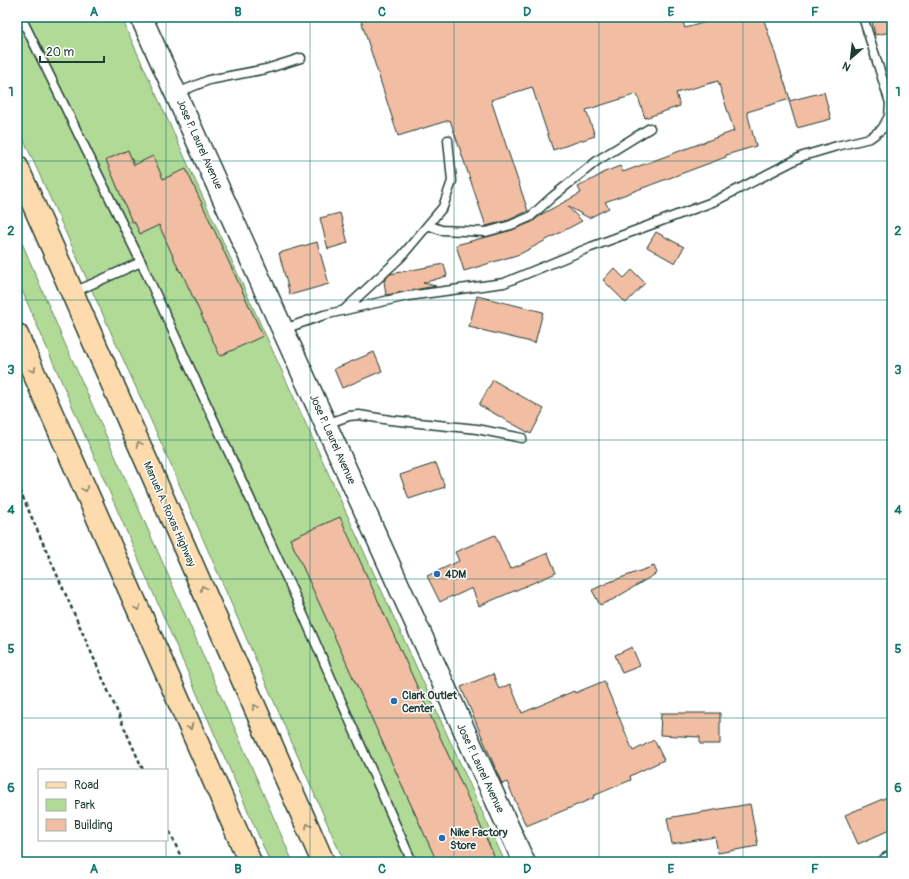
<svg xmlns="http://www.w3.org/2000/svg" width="909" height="879" font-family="Pangolin,sans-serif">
	<rect width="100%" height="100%" fill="#fff"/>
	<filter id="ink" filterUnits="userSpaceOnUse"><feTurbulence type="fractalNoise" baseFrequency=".025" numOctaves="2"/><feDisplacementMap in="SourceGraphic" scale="8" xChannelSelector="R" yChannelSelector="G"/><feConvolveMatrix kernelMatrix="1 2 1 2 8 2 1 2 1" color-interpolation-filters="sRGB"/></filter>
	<g filter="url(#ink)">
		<g fill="#b2da97" stroke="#688c66">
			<path d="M 17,17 L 121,17 L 505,862 L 344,862 L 162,445 L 17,125 Z"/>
			<path d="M 17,231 L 62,337 L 162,561 L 293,862 L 270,862 L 17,279 Z"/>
		</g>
		<g fill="#f1bda3" stroke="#1f3d34">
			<path d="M 360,17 L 681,17 L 685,28 L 723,17 L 763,17 L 790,99 L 747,112 L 756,146 L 726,155 L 726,157 L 605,202 L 609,208 L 589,218 L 567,206 L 582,221 L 520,254 L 464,271 L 456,245 L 512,230 L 532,222 L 542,214 L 581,193 L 578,187 L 602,174 L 602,173 L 620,166 L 623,172 L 734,131 L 718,81 L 676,93 L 680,106 L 645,118 L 637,94 L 586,110 L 595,136 L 553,150 L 532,87 L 491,100 L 528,211 L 509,220 L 486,226 L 450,120 L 398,136 Z"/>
			<path d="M 871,17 L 888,17 L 891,32 L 875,35 Z"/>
			<path d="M 824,92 L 831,119 L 797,128 L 789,101 Z"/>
			<path d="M 128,150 L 134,165 L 153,156 L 163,179 L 186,169 L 263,336 L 220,356 L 181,271 L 180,272 L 159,225 L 140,234 L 134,221 L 132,222 L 106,160 Z"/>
			<path d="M 340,213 L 348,243 L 328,249 L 320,218 Z"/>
			<path d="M 656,232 L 684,247 L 675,263 L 647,247 Z"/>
			<path d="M 317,242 L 329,284 L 290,295 L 279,253 Z"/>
			<path d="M 444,264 L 447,276 L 423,283 L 436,286 L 386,295 L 384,281 L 390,274 Z"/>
			<path d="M 614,268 L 624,278 L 632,270 L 645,283 L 626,303 L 603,280 Z"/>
			<path d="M 477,296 L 543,312 L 535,343 L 469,327 Z"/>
			<path d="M 374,352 L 382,371 L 342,388 L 334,369 Z"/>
			<path d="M 493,380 L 544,409 L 531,434 L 479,405 Z"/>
			<path d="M 436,463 L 445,487 L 409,499 L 400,475 Z"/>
			<path d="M 340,517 L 497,862 L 437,862 L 290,539 Z"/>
			<path d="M 495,535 L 510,569 L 548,553 L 556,573 L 479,606 L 472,588 L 453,597 L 452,596 L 440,602 L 427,576 L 459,561 L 455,552 Z"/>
			<path d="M 654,566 L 657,573 L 614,599 L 600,605 L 592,590 L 612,581 Z"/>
			<path d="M 632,647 L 640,666 L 622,673 L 615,655 Z"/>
			<path d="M 493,674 L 499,689 L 510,684 L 522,713 L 574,691 L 575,693 L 604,681 L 633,751 L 654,740 L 664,760 L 630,776 L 631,780 L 593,796 L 594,798 L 526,826 L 507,782 L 502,784 L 461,687 Z"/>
			<path d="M 661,713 L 720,713 L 720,744 L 700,744 L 700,737 L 660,735 Z"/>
			<path d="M 892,795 L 892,829 L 858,844 L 845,815 Z"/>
			<path d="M 750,804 L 758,846 L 718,853 L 715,837 L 672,844 L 667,818 Z"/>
		</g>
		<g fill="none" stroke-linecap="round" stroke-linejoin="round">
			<defs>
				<g id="service">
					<path d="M 21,17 L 141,262 L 295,596 L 412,862"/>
					<path d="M 177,93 L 209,80 L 266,69 L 301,58"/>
					<path d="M 428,225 L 441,230 L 486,232 L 511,225 L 530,217 L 552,197 L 598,160 L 650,128"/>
					<path d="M 74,292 L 141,262"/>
					<path d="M 345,309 L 401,257 L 443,207 L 452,181 L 448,140"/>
					<path d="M 284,329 L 324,315 L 367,305 L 408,296 L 504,283 L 591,247 L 715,201 L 803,156 L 837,146 L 870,138 L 882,129 L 889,116 L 890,103 L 863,17"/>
					<path d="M 326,424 L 349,416 L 359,415 L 390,420 L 477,429 L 522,438"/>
				</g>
				<path id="minor" d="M 887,862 L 892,859"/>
				<path id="tertiary" d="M 141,17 L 524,862"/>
				<g id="primary">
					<path d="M 17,167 L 323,862"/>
					<path d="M 17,335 L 250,862"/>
				</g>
			</defs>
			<use href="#service" stroke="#1f3d34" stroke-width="11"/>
			<use href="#minor" stroke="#1f3d34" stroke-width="20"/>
			<use href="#tertiary" stroke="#1f3d34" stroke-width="24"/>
			<use href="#primary" stroke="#1f3d34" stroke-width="25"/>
			<g stroke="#1f3d34" stroke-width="2.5" stroke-dasharray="4 3" stroke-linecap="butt">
				<path d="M 17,484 L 143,770"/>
				<path d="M 167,825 L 183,862"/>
			</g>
			<use href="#service" stroke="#fff" stroke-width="8"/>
			<use href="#minor" stroke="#fff" stroke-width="17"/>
			<use href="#tertiary" stroke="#fff" stroke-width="21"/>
			<use href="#primary" stroke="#fedbac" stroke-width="22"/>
		</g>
		<defs><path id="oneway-chevron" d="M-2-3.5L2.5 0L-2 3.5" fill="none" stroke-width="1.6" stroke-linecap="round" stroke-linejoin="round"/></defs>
		<g stroke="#83846a">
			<use href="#oneway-chevron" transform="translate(33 370) rotate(66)"/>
			<use href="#oneway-chevron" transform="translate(139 444) rotate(-114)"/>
			<use href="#oneway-chevron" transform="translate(85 489) rotate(66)"/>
			<use href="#oneway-chevron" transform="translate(203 588) rotate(-114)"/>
			<use href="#oneway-chevron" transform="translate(138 608) rotate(66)"/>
			<use href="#oneway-chevron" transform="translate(255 707) rotate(-114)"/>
			<use href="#oneway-chevron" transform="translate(190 727) rotate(66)"/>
			<use href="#oneway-chevron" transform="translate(308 826) rotate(-114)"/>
		</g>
	</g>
	<path fill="none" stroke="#0f766e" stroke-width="1" stroke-opacity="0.55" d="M 166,17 L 166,770M 310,17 L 310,862M 454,17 L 454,862M 599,17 L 599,862M 743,17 L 743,862M 17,161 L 892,161M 17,300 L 892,300M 17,440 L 892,440M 17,579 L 892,579M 17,718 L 892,718M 166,840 L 166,862"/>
	<g fill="#1f6fb2" stroke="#fff" stroke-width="1.5">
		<circle cx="437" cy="574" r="4"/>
		<circle cx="394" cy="701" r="4"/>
		<circle cx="442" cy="838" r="4"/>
	</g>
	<g text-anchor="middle" stroke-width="3" stroke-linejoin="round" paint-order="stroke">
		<g font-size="11" fill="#1f3d34" stroke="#fff">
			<text transform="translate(200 144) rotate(66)" y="4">Jose P. Laurel Avenue</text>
			<text transform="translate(333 439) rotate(66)" y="4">Jose P. Laurel Avenue</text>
			<text transform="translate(170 514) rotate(66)" y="4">Manuel A. Roxas Highway</text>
			<text transform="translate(481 768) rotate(65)" y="4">Jose P. Laurel Avenue</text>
		</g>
		<g font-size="11" font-weight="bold" fill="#1f3d34" stroke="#fff" text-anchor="start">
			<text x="445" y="578">4DM</text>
			<text x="402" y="699">Clark Outlet<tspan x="402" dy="13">Center</tspan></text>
			<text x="450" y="836">Nike Factory<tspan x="450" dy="13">Store</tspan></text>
		</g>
	</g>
	<rect width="909" height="879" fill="none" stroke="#fff" stroke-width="44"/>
	<rect x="38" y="769" width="130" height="72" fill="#ffffff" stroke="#a5b1ae"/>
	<rect x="46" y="782" width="20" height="6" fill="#fedbac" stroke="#a5b1ae"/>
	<text x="74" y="789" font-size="12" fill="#1f3d34">Road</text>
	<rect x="46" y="799" width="20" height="12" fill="#b2da97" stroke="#a5b1ae"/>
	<text x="74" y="809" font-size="12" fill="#1f3d34">Park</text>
	<rect x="46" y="819" width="20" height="12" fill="#f1bda3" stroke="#a5b1ae"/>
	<text x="74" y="829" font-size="12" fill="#1f3d34">Building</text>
	<g transform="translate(851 58) rotate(208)" stroke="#ffffff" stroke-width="3" paint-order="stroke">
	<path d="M0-3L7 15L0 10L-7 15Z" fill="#1f3d34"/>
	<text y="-6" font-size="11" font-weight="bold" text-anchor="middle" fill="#1f3d34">N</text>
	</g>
	<path d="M40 56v6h64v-6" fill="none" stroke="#1f3d34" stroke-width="2"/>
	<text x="46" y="56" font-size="12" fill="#1f3d34" stroke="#ffffff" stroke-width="3" paint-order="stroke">20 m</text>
	<rect x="22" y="22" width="865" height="835" fill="none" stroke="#0f766e" stroke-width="1.5"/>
	<g font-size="13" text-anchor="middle" font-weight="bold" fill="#0f766e">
		<text x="94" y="16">A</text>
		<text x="238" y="16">B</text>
		<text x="382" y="16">C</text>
		<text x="527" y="16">D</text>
		<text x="671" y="16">E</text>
		<text x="815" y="16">F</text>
		<text x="11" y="96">1</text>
		<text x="898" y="96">1</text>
		<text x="11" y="235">2</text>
		<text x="898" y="235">2</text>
		<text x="11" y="374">3</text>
		<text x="898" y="374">3</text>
		<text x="11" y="514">4</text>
		<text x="898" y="514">4</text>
		<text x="11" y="653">5</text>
		<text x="898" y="653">5</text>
		<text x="11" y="792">6</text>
		<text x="898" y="792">6</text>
		<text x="94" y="873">A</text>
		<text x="238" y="873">B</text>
		<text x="382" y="873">C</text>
		<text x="527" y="873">D</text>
		<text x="671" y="873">E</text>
		<text x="815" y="873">F</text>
	</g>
</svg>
